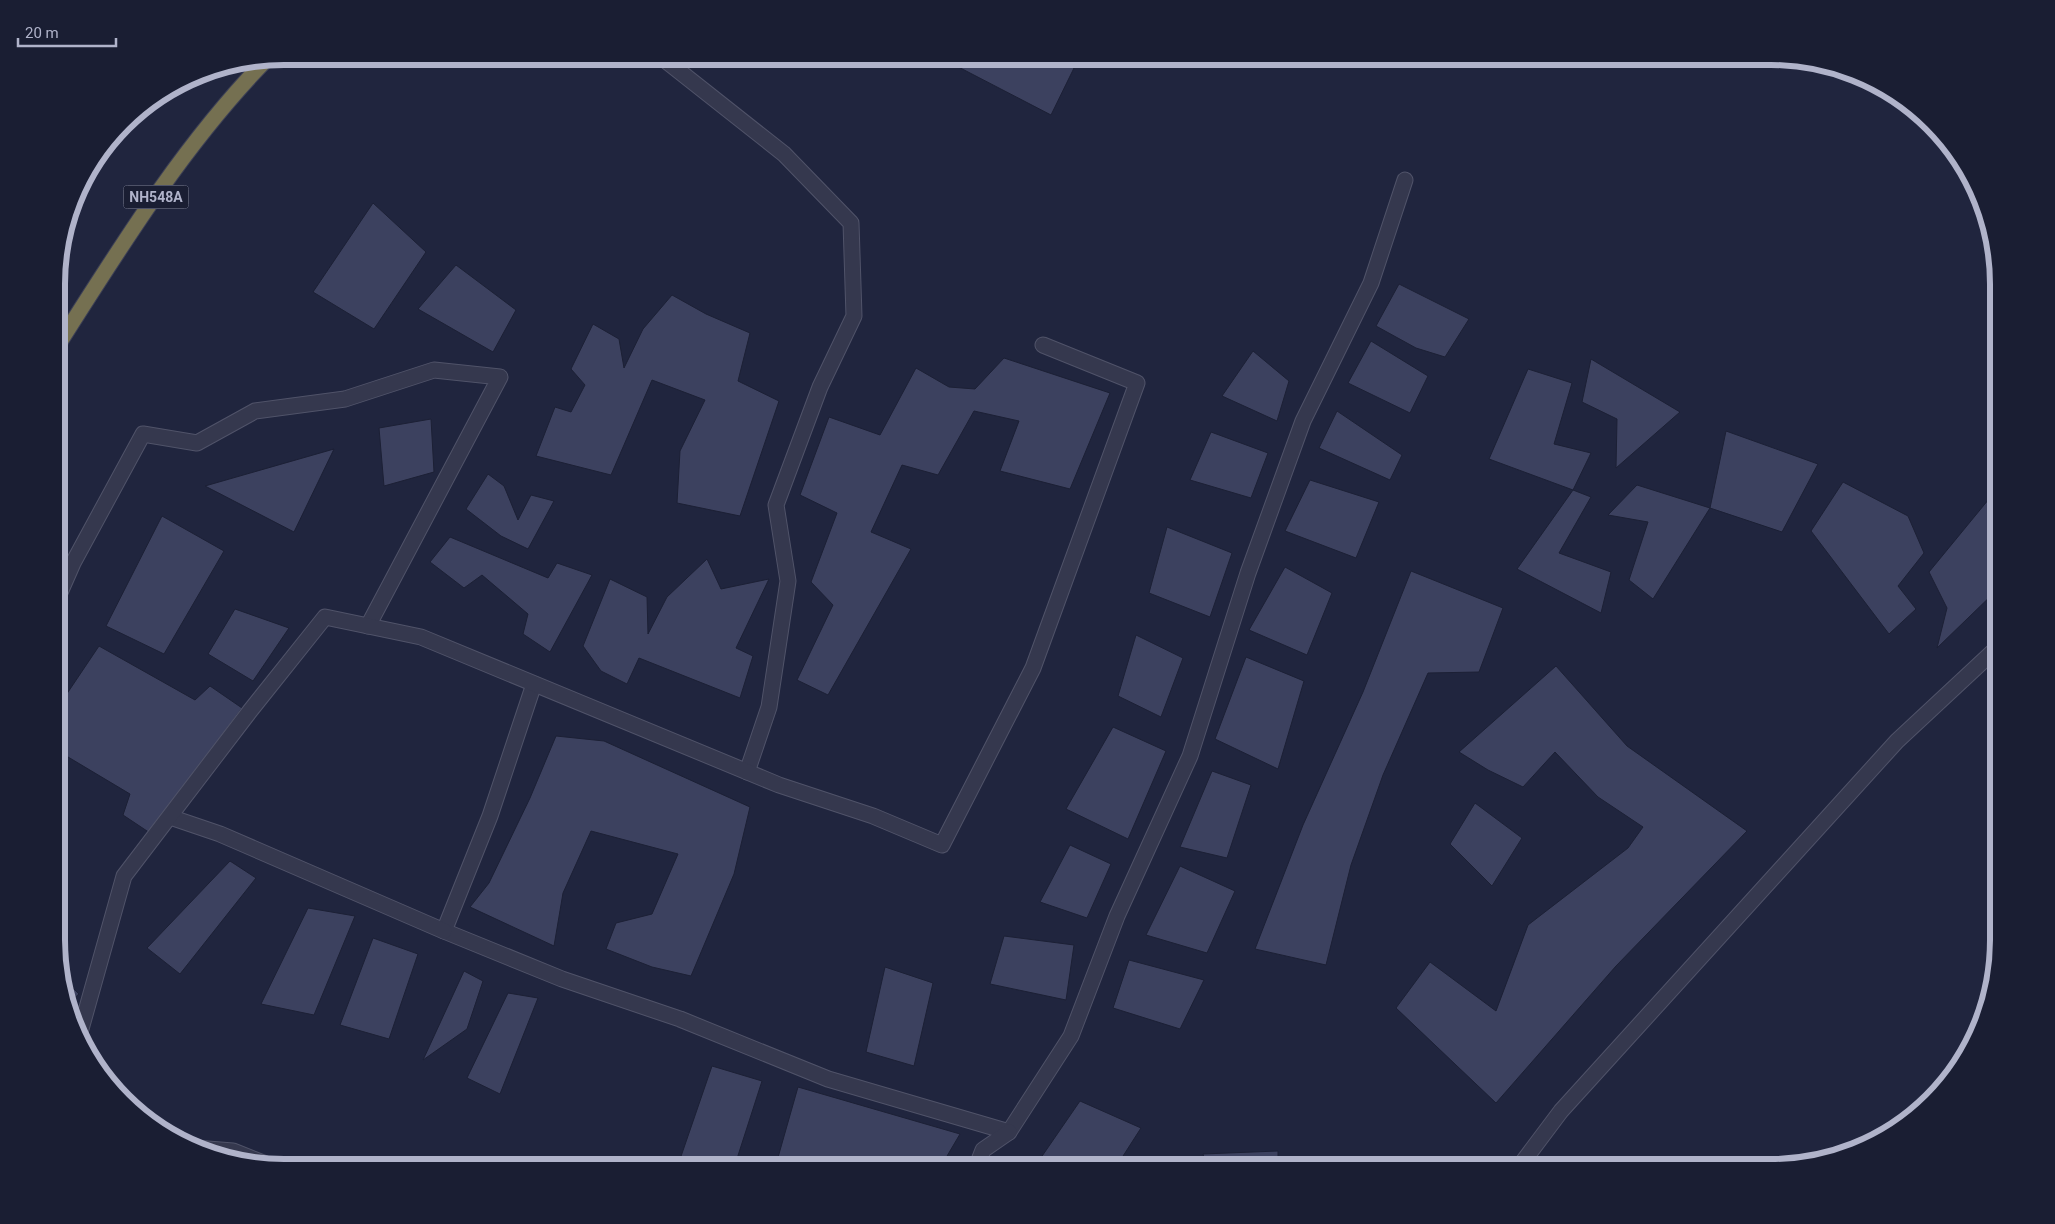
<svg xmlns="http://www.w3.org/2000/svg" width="2055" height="1224" font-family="Roboto,sans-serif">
	<rect width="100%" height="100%" fill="#20253e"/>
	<g fill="#3c415f" stroke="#1c2035">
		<path d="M 945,56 L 1051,56 L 1074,68 L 1051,115 L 943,59 Z"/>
		<path d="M 373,203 L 426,252 L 374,329 L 313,292 Z"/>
		<path d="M 456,265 L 516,310 L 493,352 L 418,309 Z"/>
		<path d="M 1399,284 L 1469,319 L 1445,357 L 1416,348 L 1376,326 Z"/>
		<path d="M 672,295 L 706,314 L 750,333 L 738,381 L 779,401 L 740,516 L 677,503 L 680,451 L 705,400 L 652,380 L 611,475 L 536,456 L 555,407 L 571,412 L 585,385 L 571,369 L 593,324 L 619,339 L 624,368 L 643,329 Z"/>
		<path d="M 1371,341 L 1428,376 L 1410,413 L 1348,383 Z"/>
		<path d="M 1253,351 L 1289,381 L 1277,421 L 1222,396 Z"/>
		<path d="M 1004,358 L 1110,393 L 1070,489 L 1000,471 L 1019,421 L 974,411 L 938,475 L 902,465 L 871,532 L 911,549 L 828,695 L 797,680 L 833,605 L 811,582 L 837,513 L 800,495 L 829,417 L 880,435 L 916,368 L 949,387 L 975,389 Z"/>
		<path d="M 1591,359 L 1680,412 L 1616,468 L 1617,419 L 1582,402 Z"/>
		<path d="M 1528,369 L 1572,383 L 1554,444 L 1591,453 L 1573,490 L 1489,459 Z"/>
		<path d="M 1337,411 L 1402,455 L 1390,480 L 1319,448 Z"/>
		<path d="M 431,419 L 434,472 L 384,486 L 379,428 Z"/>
		<path d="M 1726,431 L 1818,464 L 1782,532 L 1710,508 Z"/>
		<path d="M 1211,432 L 1268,453 L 1251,498 L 1190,480 Z"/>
		<path d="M 334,449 L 294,532 L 205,486 Z"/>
		<path d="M 488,474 L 504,486 L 518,520 L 531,495 L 554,501 L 528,549 L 501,536 L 466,509 Z"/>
		<path d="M 1310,480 L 1379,502 L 1356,558 L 1285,531 Z"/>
		<path d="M 1843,482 L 1908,516 L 1924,553 L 1898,586 L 1916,609 L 1889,634 L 1811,531 Z"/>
		<path d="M 1637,485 L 1710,508 L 1653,599 L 1629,580 L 1648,522 L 1608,515 Z"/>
		<path d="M 1998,488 L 1998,589 L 1937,648 L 1947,608 L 1929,572 Z"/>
		<path d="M 1573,490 L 1591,497 L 1559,553 L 1611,572 L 1601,613 L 1517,569 Z"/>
		<path d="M 162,516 L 224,551 L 164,654 L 106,626 Z"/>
		<path d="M 1167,527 L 1232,553 L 1210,617 L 1149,593 Z"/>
		<path d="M 450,537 L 548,578 L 557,563 L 592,575 L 550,652 L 523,634 L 528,614 L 482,575 L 464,588 L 430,562 Z"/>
		<path d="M 707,559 L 721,589 L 769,579 L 736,648 L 753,656 L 740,698 L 639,658 L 627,684 L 601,671 L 583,646 L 610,579 L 647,597 L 648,634 L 667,597 Z"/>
		<path d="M 1285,567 L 1332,593 L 1307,655 L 1249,630 Z"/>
		<path d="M 1411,571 L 1503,608 L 1479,672 L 1428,673 L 1383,775 L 1351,865 L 1326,965 L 1255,949 L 1303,825 L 1363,692 Z"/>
		<path d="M 235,609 L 289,628 L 253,681 L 208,654 Z"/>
		<path d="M 1136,635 L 1183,658 L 1161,717 L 1118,696 Z"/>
		<path d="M 99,646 L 195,700 L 210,686 L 242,708 L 150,833 L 123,815 L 130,794 L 58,751 L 58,707 Z"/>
		<path d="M 1246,657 L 1304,681 L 1278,769 L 1215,739 Z"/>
		<path d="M 1556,666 L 1627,746 L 1747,831 L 1616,966 L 1496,1103 L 1396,1008 L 1430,962 L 1496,1011 L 1528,925 L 1628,848 L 1643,827 L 1598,797 L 1555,752 L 1523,787 L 1488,770 L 1459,752 Z"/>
		<path d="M 1113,727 L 1166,751 L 1128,839 L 1066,809 Z"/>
		<path d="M 556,736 L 604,741 L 750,807 L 734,874 L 691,976 L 652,967 L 606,949 L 616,923 L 652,914 L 678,854 L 591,831 L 563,893 L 554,946 L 470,907 L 489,883 L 530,798 Z"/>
		<path d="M 1212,771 L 1251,785 L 1227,858 L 1180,847 Z"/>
		<path d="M 1475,803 L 1522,838 L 1492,886 L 1450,844 Z"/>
		<path d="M 1070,845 L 1111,864 L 1087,918 L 1040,902 Z"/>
		<path d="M 230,861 L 256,878 L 180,974 L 147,948 Z"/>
		<path d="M 1180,866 L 1235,891 L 1207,953 L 1146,935 Z"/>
		<path d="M 308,908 L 355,916 L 314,1015 L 261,1004 Z"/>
		<path d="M 1004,936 L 1074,945 L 1066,1000 L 990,984 Z"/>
		<path d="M 373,938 L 418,954 L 389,1039 L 340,1025 Z"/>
		<path d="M 1129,960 L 1204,980 L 1180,1029 L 1113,1008 Z"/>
		<path d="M 885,967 L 933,983 L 914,1066 L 866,1052 Z"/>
		<path d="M 464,971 L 483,981 L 467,1029 L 423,1060 Z"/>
		<path d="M 60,975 L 79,994 L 70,1002 Z"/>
		<path d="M 508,993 L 538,998 L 500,1094 L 467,1078 Z"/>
		<path d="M 712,1066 L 762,1081 L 734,1168 L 677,1168 Z"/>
		<path d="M 798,1087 L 960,1134 L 940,1168 L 775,1168 Z"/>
		<path d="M 1080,1101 L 1141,1128 L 1116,1167 L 1044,1168 L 1038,1162 Z"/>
		<path d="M 1278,1151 L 1278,1167 L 1207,1167 L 1203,1154 Z"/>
	</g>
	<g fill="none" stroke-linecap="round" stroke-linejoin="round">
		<defs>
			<g id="minor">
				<path d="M 660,56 L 784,154 L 851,223 L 854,316 L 820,387 L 776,505 L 788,581 L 769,707 L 747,772"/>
				<path d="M 58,597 L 73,563 L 143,434 L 197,443 L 255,411 L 345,399 L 434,370 L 500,377 L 368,626"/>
				<path d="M 534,684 L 490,816 L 444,931 L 562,979 L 680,1019 L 828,1079 L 1009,1132 L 1071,1036 L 1117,916 L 1190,756 L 1248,573 L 1303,421 L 1371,283 L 1405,180"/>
				<path d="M 170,817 L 220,834 L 444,931"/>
				<path d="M 81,1029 L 124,876 L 250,711 L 325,617 L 421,637 L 779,785 L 873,816 L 942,845 L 1033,668 L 1137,383 L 1043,345"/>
				<path d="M 195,1148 L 233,1151 L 271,1166"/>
				<path d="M 1519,1167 L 1561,1111 L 1897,741 L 1998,647"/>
				<path d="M 976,1168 L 983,1150 L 1009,1132"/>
			</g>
			<path id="highway" d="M 58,345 C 121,246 184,144 266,60"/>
		</defs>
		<use href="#minor" stroke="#505369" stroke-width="17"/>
		<use href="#highway" stroke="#3d4056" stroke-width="17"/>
		<use href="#minor" stroke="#35384e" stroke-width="15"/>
		<use href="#highway" stroke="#757051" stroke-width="15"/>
	</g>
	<g text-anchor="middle" stroke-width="5" stroke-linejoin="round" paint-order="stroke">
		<rect fill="#1a1e33" stroke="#83869d" stroke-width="1" x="123.5" y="185.5" width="65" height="23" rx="4"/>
		<g font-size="14" font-weight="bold" fill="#b0b3ca">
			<text x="156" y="202">NH548A</text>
		</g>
	</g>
	<path d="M0 0H2055V1224H0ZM284 65H1771A219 219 0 0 1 1990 284V940A219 219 0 0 1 1771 1159H284A219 219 0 0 1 65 940V284A219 219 0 0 1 284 65Z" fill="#1a1e33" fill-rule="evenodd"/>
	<path fill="none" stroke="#b0b3ca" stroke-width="6" d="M284 65H1771A219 219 0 0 1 1990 284V940A219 219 0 0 1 1771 1159H284A219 219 0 0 1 65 940V284A219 219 0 0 1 284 65Z"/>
	<path d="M18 38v8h98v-8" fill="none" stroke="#b0b3ca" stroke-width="2.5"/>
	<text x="25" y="38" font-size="15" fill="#b0b3ca" stroke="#1a1e33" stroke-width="4" paint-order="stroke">20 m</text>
</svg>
